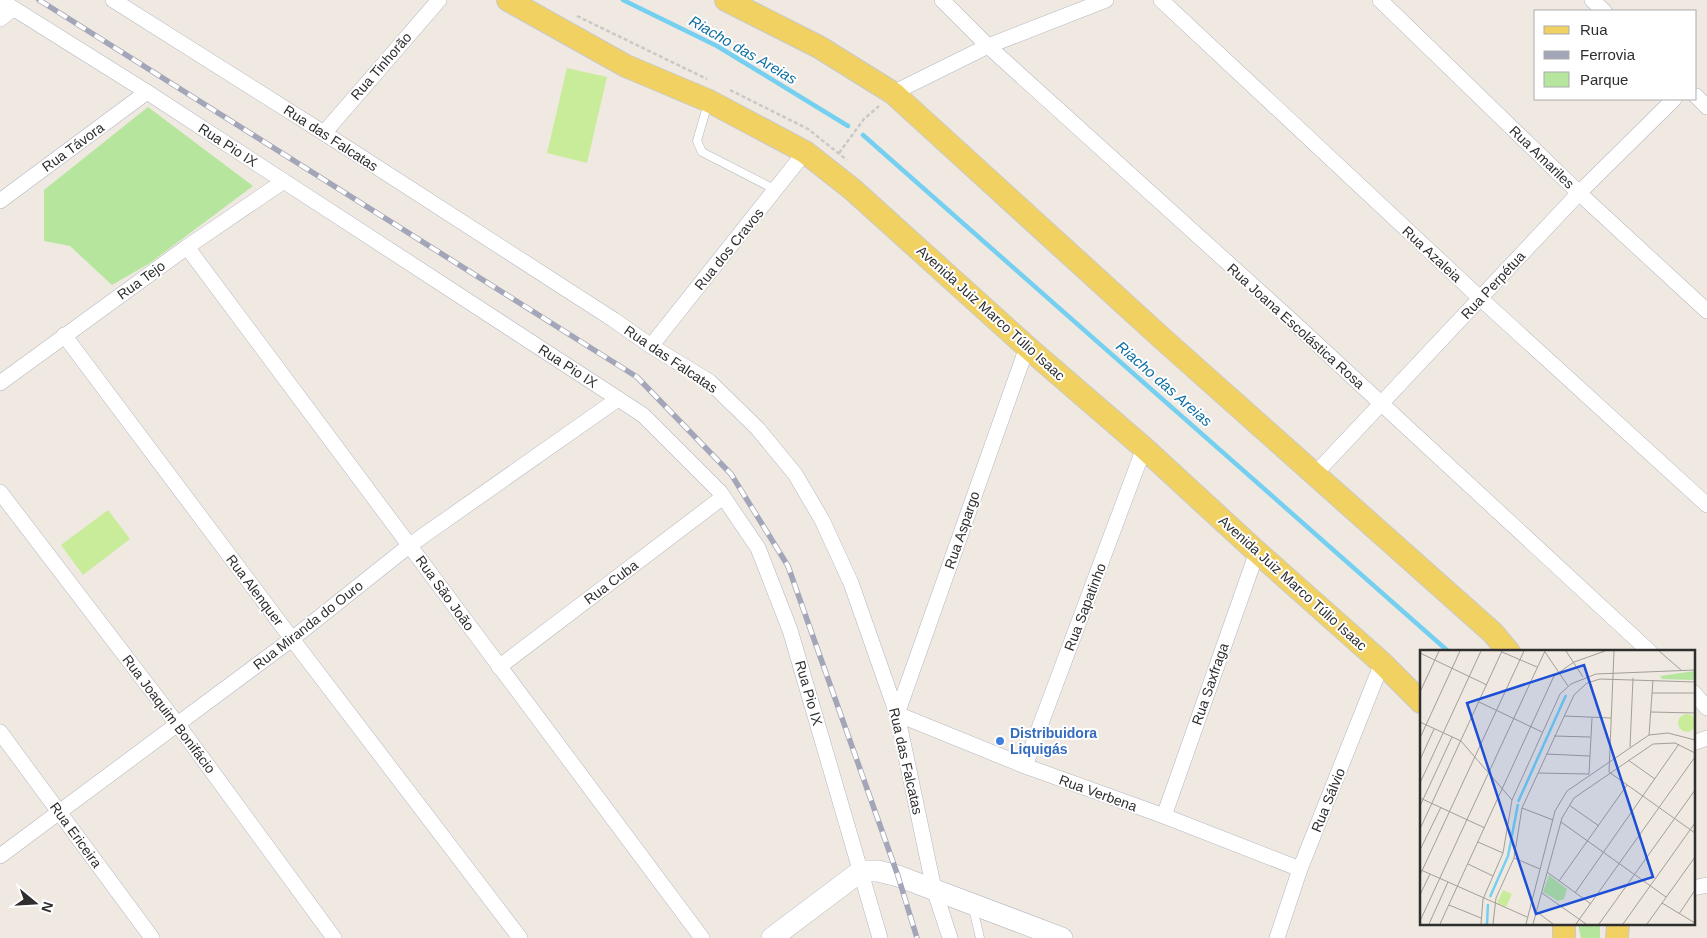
<svg xmlns="http://www.w3.org/2000/svg" width="1707" height="938" font-family="Arial,sans-serif">
	<rect width="100%" height="100%" fill="#efe9e1"/>
	<g fill="#b6e59e">
		<path d="M 148,107 L 253,186 L 150,263 L 112,285 L 70,246 L 44,241 L 44,190 Z"/>
		<path d="M 1578,924 L 1600,924 L 1600,938 L 1581,938 Z"/>
	</g>
	<g fill="#c9ec9a">
		<path d="M 567,68 L 607,77 L 587,163 L 547,153 Z"/>
		<path d="M 108,510 L 130,539 L 83,575 L 61,545 Z"/>
	</g>
	<g fill="none" stroke-linecap="round" stroke-linejoin="round">
		<g stroke="#75cff0" stroke-width="4.5">
			<path d="M 623,0 L 717,46 L 848,126"/>
			<path d="M 863,135 L 1449,652"/>
		</g>
		<defs>
			<g id="service">
				<path d="M 708,103 L 697,141 L 702,152 L 776,190"/>
				<path d="M 973,908 L 980,938"/>
			</g>
			<g id="minor">
				<path d="M 0,0 L 147,92 L 643,415 L 720,492 L 758,548 L 790,630 L 880,938"/>
				<path d="M 113,0 L 324,133 L 614,320 L 651,346 L 710,382 L 758,429 L 795,474 L 822,520 L 851,583 L 897,714 L 934,889 L 950,938"/>
				<path d="M 942,0 L 988,46 L 1291,320 L 1650,652"/>
				<path d="M 1161,0 L 1481,299 L 1707,505"/>
				<path d="M 1380,0 L 1579,193 L 1707,311"/>
				<path d="M 1592,0 L 1604,11"/>
				<path d="M 0,19 L 13,9"/>
				<path d="M 893,93 L 988,46 L 1106,0"/>
				<path d="M 1696,96 L 1707,107"/>
				<path d="M 324,133 L 439,0"/>
				<path d="M 0,201 L 147,92"/>
				<path d="M 187,247 L 702,938"/>
				<path d="M 64,335 L 292,639 L 520,938"/>
				<path d="M 651,346 L 805,152"/>
				<path d="M 1027,347 L 897,714 L 1025,766 L 1164,816 L 1300,869"/>
				<path d="M 0,383 L 187,247 L 284,181"/>
				<path d="M 1315,474 L 1579,193 L 1674,99"/>
				<path d="M 0,492 L 178,725 L 334,938"/>
				<path d="M 499,667 L 723,497"/>
				<path d="M 1693,692 L 1707,708"/>
				<path d="M 0,732 L 152,938"/>
				<path d="M 1693,743 L 1707,738"/>
				<path d="M 1025,766 L 1144,448"/>
				<path d="M 1164,816 L 1257,552"/>
				<path d="M 0,856 L 292,639 L 410,545 L 618,399"/>
				<path d="M 1693,888 L 1707,885"/>
				<path d="M 1277,938 L 1300,869 L 1382,663"/>
			</g>
			<path id="secondary" d="M 772,938 L 861,871 L 878,871 L 898,876 L 1062,938"/>
			<g id="primary">
				<path d="M 508,0 L 626,66 L 709,101 L 805,152 L 852,189 L 1027,347 L 1144,448 L 1257,552 L 1382,663 L 1421,702"/>
				<path d="M 726,0 L 819,47 L 893,93 L 1165,341 L 1493,633 L 1509,652"/>
				<path d="M 1564,924 L 1564,938"/>
				<path d="M 1617,938 L 1618,924"/>
			</g>
		</defs>
		<use href="#service" stroke="#b4b7c1" stroke-width="9"/>
		<use href="#minor" stroke="#b4b7c1" stroke-width="16"/>
		<use href="#secondary" stroke="#b4b7c1" stroke-width="22"/>
		<use href="#primary" stroke="#c9c9c9" stroke-width="24"/>
		<g stroke="#c9c9c9" stroke-width="2.5" stroke-dasharray="4 2.5" stroke-linecap="butt">
			<path d="M 577,16 L 707,79"/>
			<path d="M 730,90 L 808,129 L 847,160"/>
			<path d="M 839,153 L 864,119 L 879,106"/>
		</g>
		<use href="#service" stroke="#fff" stroke-width="8"/>
		<use href="#minor" stroke="#fff" stroke-width="15"/>
		<use href="#secondary" stroke="#fff" stroke-width="21"/>
		<use href="#primary" stroke="#f2d163" stroke-width="22"/>
		<defs>
			<path id="rail" d="M 39,0 L 637,377 L 731,474 L 788,566 L 898,876 L 917,938"/>
		</defs>
		<use href="#rail" stroke="#a3a6b8" stroke-width="5.5"/>
		<use href="#rail" stroke="#fff" stroke-width="4" stroke-dasharray="11" stroke-linecap="butt"/>
	</g>
	<circle fill="#3f7fe0" stroke="#fff" stroke-width="2" cx="1000" cy="741" r="5"/>
	<g text-anchor="middle" stroke-width="4" stroke-linejoin="round" paint-order="stroke">
		<g font-size="14" fill="#2e2e2e" stroke="#fff">
			<text transform="translate(381 66) rotate(-49)" y="5">Rua Tinhorão</text>
			<text transform="translate(331 138) rotate(33)" y="5">Rua das Falcatas</text>
			<text transform="translate(228 145) rotate(33)" y="5">Rua Pio IX</text>
			<text transform="translate(73 147) rotate(-36)" y="5">Rua Távora</text>
			<text transform="translate(1542 157) rotate(44)" y="5">Rua Amariles</text>
			<text transform="translate(729 249) rotate(-51)" y="5">Rua dos Cravos</text>
			<text transform="translate(1432 254) rotate(43)" y="5">Rua Azaleia</text>
			<text transform="translate(141 280) rotate(-36)" y="5">Rua Tejo</text>
			<text transform="translate(1493 285) rotate(-47)" y="5">Rua Perpétua</text>
			<text transform="translate(991 313) rotate(42)" y="5">Avenida Juiz Marco Túlio Isaac</text>
			<text transform="translate(1296 326) rotate(42)" y="5">Rua Joana Escolástica Rosa</text>
			<text transform="translate(671 359) rotate(34)" y="5">Rua das Falcatas</text>
			<text transform="translate(568 366) rotate(33)" y="5">Rua Pio IX</text>
			<text transform="translate(962 530) rotate(-71)" y="5">Rua Aspargo</text>
			<text transform="translate(611 582) rotate(-37)" y="5">Rua Cuba</text>
			<text transform="translate(1293 583) rotate(42)" y="5">Avenida Juiz Marco Túlio Isaac</text>
			<text transform="translate(255 590) rotate(53)" y="5">Rua Alenquer</text>
			<text transform="translate(445 593) rotate(54)" y="5">Rua São João</text>
			<text transform="translate(1085 607) rotate(-69)" y="5">Rua Sapatinho</text>
			<text transform="translate(308 625) rotate(-38)" y="5">Rua Miranda do Ouro</text>
			<text transform="translate(1210 684) rotate(-71)" y="5">Rua Saxfraga</text>
			<text transform="translate(809 693) rotate(74)" y="5">Rua Pio IX</text>
			<text transform="translate(169 714) rotate(53)" y="5">Rua Joaquim Bonifácio</text>
			<text transform="translate(906 761) rotate(77)" y="5">Rua das Falcatas</text>
			<text transform="translate(1098 793) rotate(20)" y="5">Rua Verbena</text>
			<text transform="translate(1328 800) rotate(-68)" y="5">Rua Sálvio</text>
			<text transform="translate(76 835) rotate(54)" y="5">Rua Ericeira</text>
		</g>
		<g font-size="14" font-weight="bold" fill="#366cbe" stroke="#fff" text-anchor="start">
			<text x="1010" y="738">Distribuidora<tspan x="1010" dy="16">Liquigás</tspan></text>
		</g>
		<g font-size="15" font-style="italic" fill="#0d6fa3" stroke="#fff">
			<text transform="translate(743 50) rotate(30)" y="5">Riacho das Areias</text>
			<text transform="translate(1164 384) rotate(41)" y="5">Riacho das Areias</text>
		</g>
	</g>
	<g transform="translate(1420 650)">
		<rect width="275" height="275" fill="#efe9e1"/>
		<path d="M 275,21 L 275,30 L 242,29 L 240,26 ZM 129,225 L 147,239 L 144,249 L 138,251 L 123,242 Z" fill="#b6e59e"/>
		<path d="M258 73a9 9 0 1 1 18 0a9 9 0 1 1-18 0ZM 83,240 L 92,244 L 86,257 L 77,253 Z" fill="#c9ec9a"/>
		<path fill="none" stroke="#75cff0" stroke-width="2.5" d="M 98,152 L 146,45M 70,247 L 88,206 L 98,154M 67,274 L 68,254"/>
		<path fill="none" stroke="#a29e99" stroke-width="1" d="M 146,1 L 163,27M 194,1 L 189,122 L 275,183M 239,1 L 261,20M 82,2 L 117,17M 125,2 L 148,36M 0,3 L 67,35M 0,42 L 19,1M 232,43 L 275,43M 59,52 L 122,82M 231,62 L 275,63M 144,66 L 191,68M 0,72 L 41,91 L 92,150M 229,85 L 233,30M 134,86 L 170,87M 0,88 L 40,1M 210,97 L 213,28M 126,104 L 170,106M 0,110 L 14,79M 208,110 L 235,129M 118,123 L 169,124 L 172,68M 0,133 L 61,1M 0,148 L 65,178M 149,155 L 179,176M 0,156 L 32,87M 102,158 L 133,170M 141,172 L 246,247M 0,179 L 82,1M 58,192 L 83,203M 0,200 L 21,157M 94,208 L 120,219M 48,214 L 73,226M 1,220 L 107,267M 127,222 L 171,254M 0,225 L 104,1M 139,231 L 207,135M 122,243 L 166,274M 155,243 L 259,94M 0,245 L 10,224M 242,253 L 275,273M 29,255 L 61,268M 117,262 L 133,274M 259,264 L 275,240M 0,271 L 125,1M 9,274 L 28,232M 20,274 L 134,26 L 154,12 L 185,1M 61,274 L 63,249 L 83,203 L 92,150 L 140,44 L 151,34 L 176,24 L 275,20M 73,274 L 76,248 L 94,208 L 102,158 L 154,45 L 167,33 L 180,29 L 275,32M 106,274 L 135,161 L 147,141 L 229,85 L 248,83 L 275,90M 113,274 L 142,168 L 154,148 L 233,94 L 255,93 L 275,103M 156,274 L 275,107M 179,274 L 275,140M 203,274 L 275,173M 227,274 L 275,207"/>
		<path fill="#1d4ed8" fill-opacity="0.15" stroke="#1d4ed8" stroke-width="2.5" d="M 164,15 L 233,227 L 116,264 L 47,53 Z"/>
		<rect width="275" height="275" fill="none" stroke="#2e2e2e" stroke-width="2.5"/>
	</g>
	<rect x="1534" y="10" width="162" height="90" fill="#ffffff" stroke="#ababab"/>
	<rect x="1544" y="26" width="25" height="8" fill="#f2d163" stroke="#ababab"/>
	<text x="1580" y="35" font-size="15" fill="#2e2e2e">Rua</text>
	<rect x="1544" y="51" width="25" height="8" fill="#a3a6b8" stroke="#ababab"/>
	<text x="1580" y="60" font-size="15" fill="#2e2e2e">Ferrovia</text>
	<rect x="1544" y="72" width="25" height="15" fill="#b6e59e" stroke="#ababab"/>
	<text x="1580" y="85" font-size="15" fill="#2e2e2e">Parque</text>
	<g transform="translate(35 903) rotate(108)" stroke="#ffffff" stroke-width="4" paint-order="stroke">
	<path d="M0-4L9 19L0 12L-9 19Z" fill="#2e2e2e"/>
	<text y="-8" font-size="14" font-weight="bold" text-anchor="middle" fill="#2e2e2e">N</text>
	</g>
</svg>
